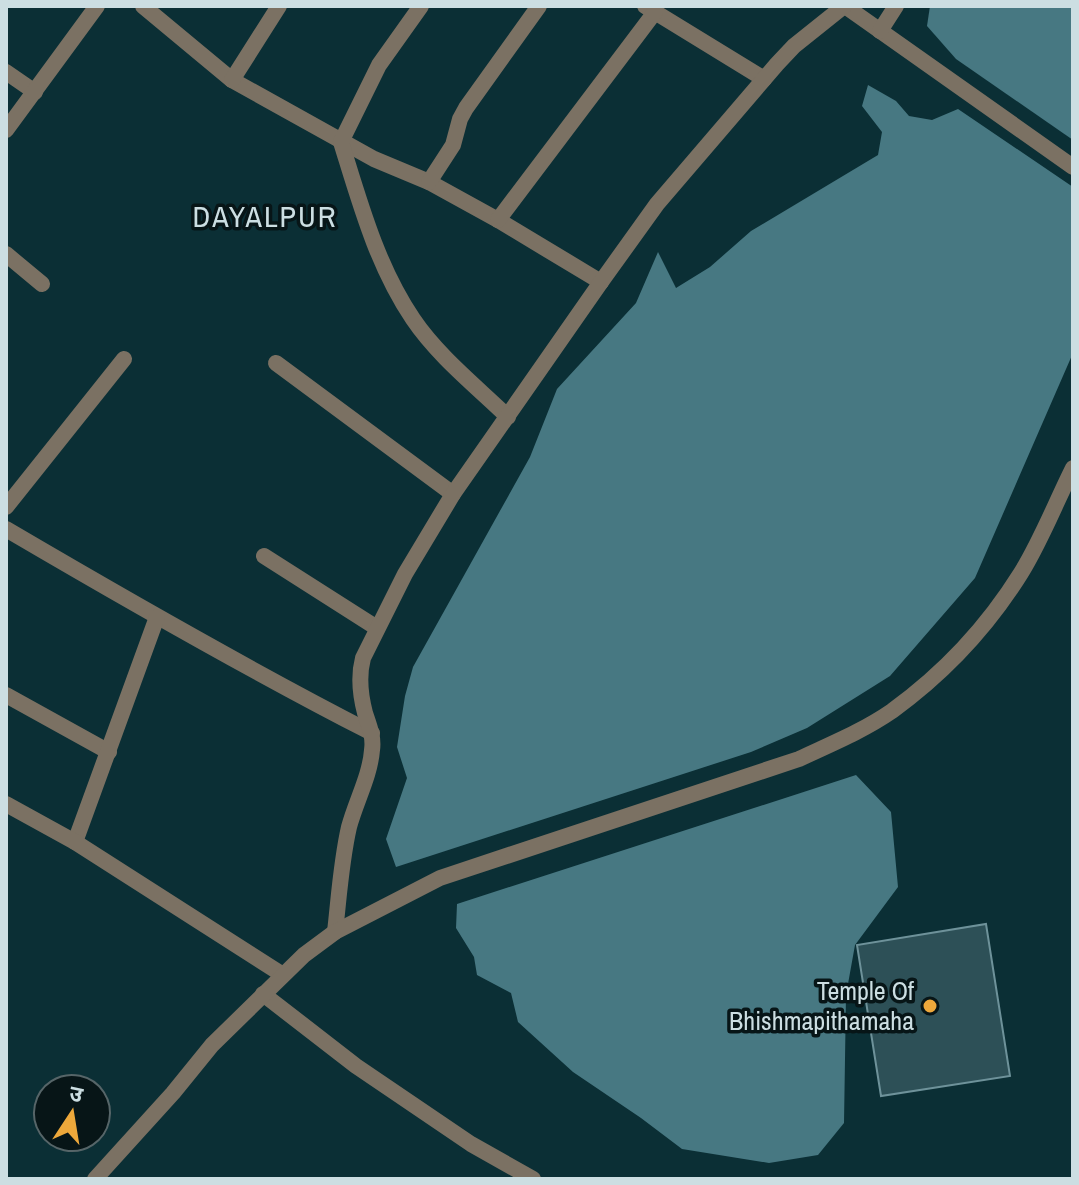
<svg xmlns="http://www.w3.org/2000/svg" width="1079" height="1185" font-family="'Archivo Narrow','Noto Sans Devanagari',sans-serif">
	<rect width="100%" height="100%" fill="#0b2f35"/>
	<g fill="#477882">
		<path d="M 930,6 L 1073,6 L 1073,140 L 956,59 L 927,26 Z"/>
		<path d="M 868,85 L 896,101 L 909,116 L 932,120 L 958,109 L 1073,187 L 1073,353 L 975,578 L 890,676 L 807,728 L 751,752 L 396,867 L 386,839 L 407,778 L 397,747 L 405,696 L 413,667 L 530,457 L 557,389 L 636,303 L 658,252 L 676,288 L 710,267 L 751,231 L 878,155 L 882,132 L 862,106 Z"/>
		<path d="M 856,775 L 891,812 L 898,887 L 855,945 L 846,995 L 844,1123 L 818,1155 L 769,1163 L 682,1149 L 641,1118 L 573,1072 L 518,1022 L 511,993 L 477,975 L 474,957 L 456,928 L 457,904 Z"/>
	</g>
	<path fill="#2d5057" stroke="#6e929a" stroke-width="2" d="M 986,924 L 1010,1076 L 881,1096 L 857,945 Z"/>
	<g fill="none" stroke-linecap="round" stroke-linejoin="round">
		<g stroke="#7b7163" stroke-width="16">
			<path d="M 143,6 L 232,80 L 374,159 L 429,182 L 498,220 L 601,282"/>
			<path d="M 421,6 L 379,65 L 341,142 C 360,203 377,266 413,319 C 438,356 476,386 508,417"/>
			<path d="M 645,6 L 764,79"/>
			<path d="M 845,6 L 1073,167"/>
			<path d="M 880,31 L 896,6"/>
			<path d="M 6,72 L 35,92"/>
			<path d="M 232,80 L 279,6"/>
			<path d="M 6,130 L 97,6"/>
			<path d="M 429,182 L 453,145 L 460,119 L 466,108 L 539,6"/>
			<path d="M 498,220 L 655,12"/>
			<path d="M 6,254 L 42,284"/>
			<path d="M 276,363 L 453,494"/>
			<path d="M 6,507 L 124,359"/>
			<path d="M 6,529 C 127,600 247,669 372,733"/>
			<path d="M 264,556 L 377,628"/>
			<path d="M 6,695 L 109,752"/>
			<path d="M 75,842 L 157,617"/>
			<path d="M 335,932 C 339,897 341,862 349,827 C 356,801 370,776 372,750 C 374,737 369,725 365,713 C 360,694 358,677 363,658 L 405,574 L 453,494 L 601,282 L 657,204 L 777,64 L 794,46 L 844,6"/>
			<path d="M 263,994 L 356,1066 L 471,1144 L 533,1179"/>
		</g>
		<g stroke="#7b7163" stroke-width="16">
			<path d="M 6,804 L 75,842 L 283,975"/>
			<path d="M 95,1179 L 173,1093 L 212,1045 L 304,955 L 335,932 L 440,878 L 799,759 C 831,744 863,731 892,711 C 943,674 988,626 1021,573 C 1041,541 1056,502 1073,468"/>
		</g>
	</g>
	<circle fill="#eda83b" stroke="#071517" stroke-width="3" cx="930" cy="1006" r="8"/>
	<g text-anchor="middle" stroke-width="7" stroke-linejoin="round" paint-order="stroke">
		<g font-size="26" fill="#ccdee2" stroke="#071517" text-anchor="end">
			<text x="914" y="1000">Temple Of<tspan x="914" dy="30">Bhishmapithamaha</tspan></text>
		</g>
		<g font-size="30" letter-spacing="2" fill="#ccdee2" stroke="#071517">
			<text x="265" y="227">DAYALPUR</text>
		</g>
	</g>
	<rect width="1079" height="1185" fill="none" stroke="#ccdee2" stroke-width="16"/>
	<g transform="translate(72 1113) rotate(12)"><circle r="38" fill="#071517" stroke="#566568" stroke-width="2"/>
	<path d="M0-6L14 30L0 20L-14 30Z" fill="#eda83b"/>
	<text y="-12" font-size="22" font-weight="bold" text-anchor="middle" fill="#ccdee2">उ</text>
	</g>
</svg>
